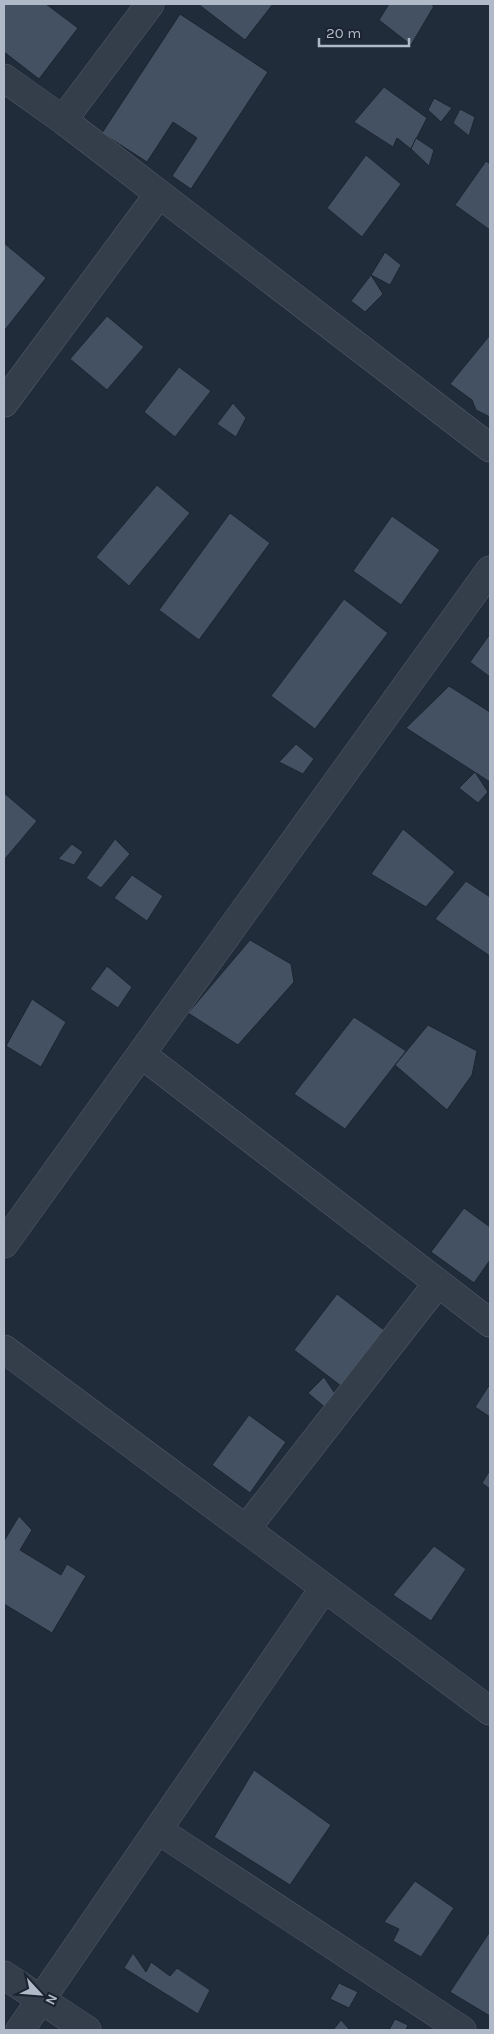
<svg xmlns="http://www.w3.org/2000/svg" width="494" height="2034" font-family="Karla,sans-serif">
	<rect width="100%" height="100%" fill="#212c3a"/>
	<g fill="#445162" stroke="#1c2531">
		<path d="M 4,4 L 46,4 L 78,28 L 39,79 L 4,52 Z"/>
		<path d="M 198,4 L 273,4 L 245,40 Z"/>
		<path d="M 389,4 L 430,4 L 434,6 L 411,45 L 379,20 Z"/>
		<path d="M 180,14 L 268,72 L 191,189 L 172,176 L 197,138 L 173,122 L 147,162 L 102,133 Z"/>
		<path d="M 384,87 L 427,118 L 411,149 L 397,138 L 393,147 L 354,122 Z"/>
		<path d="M 434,98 L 452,108 L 441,122 L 428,110 Z"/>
		<path d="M 460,109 L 475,117 L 469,136 L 453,123 Z"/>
		<path d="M 416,138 L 434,150 L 429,166 L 411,149 Z"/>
		<path d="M 366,155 L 401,184 L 362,237 L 327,208 Z"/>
		<path d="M 486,161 L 490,164 L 490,230 L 455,205 Z"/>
		<path d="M 4,243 L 46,278 L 4,331 Z"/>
		<path d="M 385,252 L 401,265 L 390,285 L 371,275 Z"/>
		<path d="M 371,275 L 383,294 L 365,312 L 351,301 Z"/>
		<path d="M 107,316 L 144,347 L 107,390 L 70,359 Z"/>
		<path d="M 490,335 L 490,417 L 476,410 L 472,400 L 450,384 Z"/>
		<path d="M 179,367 L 211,391 L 175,437 L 144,412 Z"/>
		<path d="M 233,403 L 246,418 L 236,437 L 217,424 Z"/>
		<path d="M 157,485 L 190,513 L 129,586 L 96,557 Z"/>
		<path d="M 230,513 L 270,543 L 199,640 L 159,610 Z"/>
		<path d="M 392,516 L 440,550 L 401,605 L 353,571 Z"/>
		<path d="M 344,599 L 388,633 L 315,729 L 271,696 Z"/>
		<path d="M 490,634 L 490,677 L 470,662 Z"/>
		<path d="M 449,686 L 490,712 L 490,782 L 406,728 Z"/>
		<path d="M 296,744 L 314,759 L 303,774 L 279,762 Z"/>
		<path d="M 475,772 L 488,792 L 478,803 L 459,788 Z"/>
		<path d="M 4,793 L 37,821 L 4,860 Z"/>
		<path d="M 403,829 L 455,872 L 426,907 L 371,874 Z"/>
		<path d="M 115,839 L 130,854 L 101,888 L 86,878 Z"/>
		<path d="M 72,844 L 83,852 L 74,865 L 58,859 Z"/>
		<path d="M 132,875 L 163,896 L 147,921 L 114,898 Z"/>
		<path d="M 466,881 L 490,897 L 490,956 L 435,919 Z"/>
		<path d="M 250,940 L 291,964 L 294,982 L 238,1045 L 188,1013 Z"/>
		<path d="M 107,966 L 132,987 L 118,1008 L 90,989 Z"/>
		<path d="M 32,999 L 66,1022 L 41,1067 L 6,1046 Z"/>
		<path d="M 354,1017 L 406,1051 L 345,1129 L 294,1094 Z"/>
		<path d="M 428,1025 L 477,1051 L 472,1075 L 447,1110 L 395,1065 Z"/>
		<path d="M 464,1208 L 490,1227 L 490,1260 L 474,1283 L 431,1252 Z"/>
		<path d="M 337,1294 L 384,1330 L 341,1386 L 294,1350 Z"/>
		<path d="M 324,1377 L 338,1398 L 327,1409 L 308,1393 Z"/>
		<path d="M 490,1384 L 490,1417 L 475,1407 Z"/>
		<path d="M 249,1415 L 286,1442 L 250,1493 L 212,1465 Z"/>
		<path d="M 490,1470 L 490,1489 L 482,1483 Z"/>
		<path d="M 19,1516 L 32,1530 L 20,1550 L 61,1575 L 67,1564 L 86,1576 L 52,1633 L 4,1604 L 4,1541 Z"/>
		<path d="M 434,1546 L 466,1569 L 431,1621 L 393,1595 Z"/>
		<path d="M 254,1770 L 331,1825 L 290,1885 L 214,1837 Z"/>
		<path d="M 415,1881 L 454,1908 L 421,1957 L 393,1941 L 399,1929 L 384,1922 Z"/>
		<path d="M 489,1933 L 490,1934 L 490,2016 L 450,1992 Z"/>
		<path d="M 133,1953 L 146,1972 L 151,1962 L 170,1976 L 177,1968 L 210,1990 L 198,2014 L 124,1968 Z"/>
		<path d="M 339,1983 L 358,1992 L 349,2008 L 330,1999 Z"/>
		<path d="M 395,2019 L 408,2025 L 406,2030 L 389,2030 Z"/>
		<path d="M 341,2020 L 350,2030 L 333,2030 Z"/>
	</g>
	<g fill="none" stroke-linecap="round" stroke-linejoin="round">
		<defs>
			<g id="minor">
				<path d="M 4,78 L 63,120 L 490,448"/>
				<path d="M 63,120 L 150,4"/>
				<path d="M 4,403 L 159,194"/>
				<path d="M 141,1054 L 490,1323"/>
				<path d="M 4,1244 L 490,570"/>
				<path d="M 4,1349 L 490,1711"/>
				<path d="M 246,1529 L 438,1283"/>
				<path d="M 158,1830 L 462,2030"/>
				<path d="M 4,1975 L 87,2030"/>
				<path d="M 20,2030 L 324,1588"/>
			</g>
		</defs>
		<use href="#minor" stroke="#525c68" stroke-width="29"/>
		<use href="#minor" stroke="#343e4b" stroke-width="28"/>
	</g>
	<rect width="494" height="2034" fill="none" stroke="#afb9c7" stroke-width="10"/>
	<g transform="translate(40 1994) rotate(116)" stroke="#1a232f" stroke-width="4" paint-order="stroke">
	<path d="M0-4L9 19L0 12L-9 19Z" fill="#afb9c7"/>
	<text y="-8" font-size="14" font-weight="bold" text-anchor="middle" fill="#afb9c7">N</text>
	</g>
	<path d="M319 38v8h90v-8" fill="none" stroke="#afb9c7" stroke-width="2.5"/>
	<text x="326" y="38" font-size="15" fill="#afb9c7" stroke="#1a232f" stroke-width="4" paint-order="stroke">20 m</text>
</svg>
